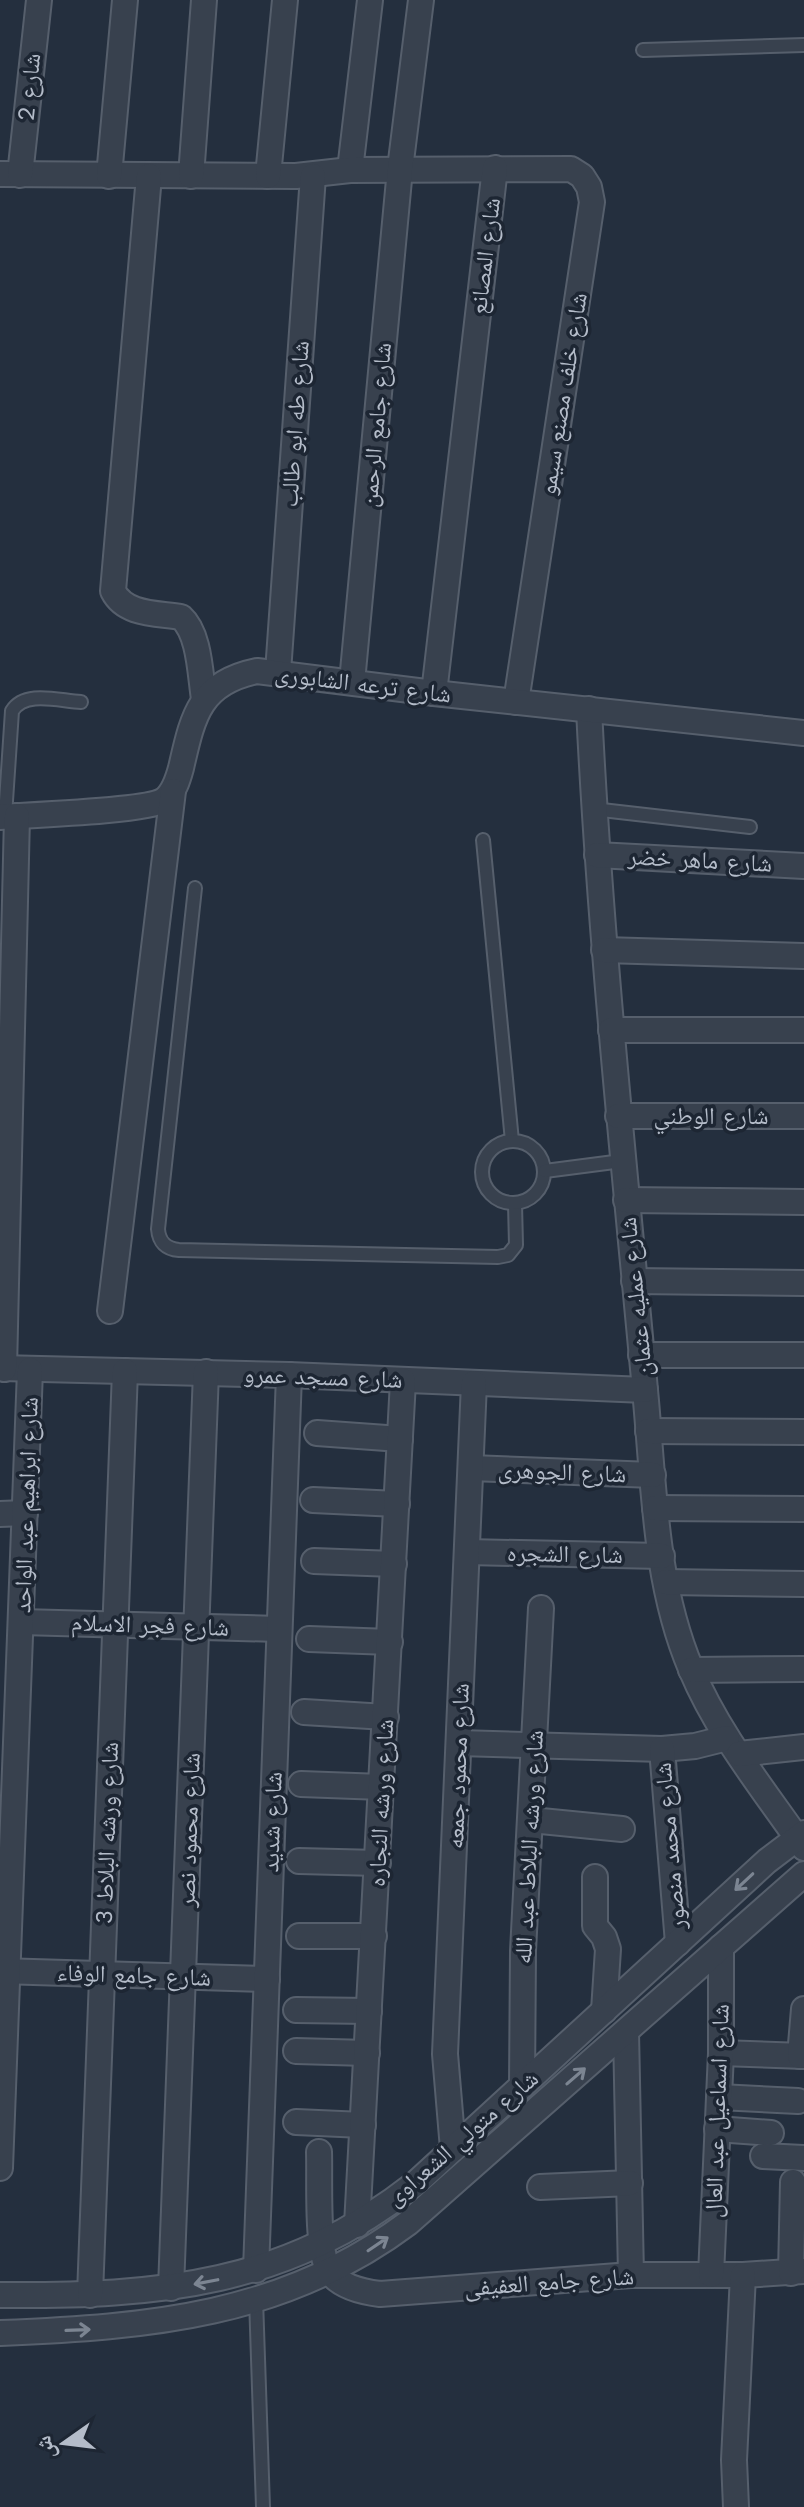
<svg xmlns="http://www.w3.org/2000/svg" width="804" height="2507" font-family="'Work Sans','Noto Naskh Arabic',sans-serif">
	<rect width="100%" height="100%" fill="#242f3e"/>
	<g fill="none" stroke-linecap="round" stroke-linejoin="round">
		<defs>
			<g id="lane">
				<path d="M 643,50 L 804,45"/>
				<path d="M 593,809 L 750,827"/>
				<path d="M 5,816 L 12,711 C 25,690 59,701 81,702"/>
				<path d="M 483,840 L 512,1141"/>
				<path d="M 195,888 L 158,1229 C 159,1242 166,1249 179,1250 L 498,1257 L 508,1255 L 516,1245 L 515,1204"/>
				<circle cx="513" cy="1172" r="31"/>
				<path d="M 545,1171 L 622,1161"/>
				<path d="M 256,2299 L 263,2507"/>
			</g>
			<g id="street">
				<path d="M 350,170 L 370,0"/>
				<path d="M 0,174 L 296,176 L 350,170 L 571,169 L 582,176 L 589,187 L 592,202 L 516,702"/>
				<path d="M 20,175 L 39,0"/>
				<path d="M 109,176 L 125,0"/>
				<path d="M 149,176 L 113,591 C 125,615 156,613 181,617 C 200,634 200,674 204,699"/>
				<path d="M 191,176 L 204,0"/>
				<path d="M 268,176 L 285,0"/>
				<path d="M 278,672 L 313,176"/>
				<path d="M 352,682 L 400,169 L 421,0"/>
				<path d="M 434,693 L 495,168"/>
				<path d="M 589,709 C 600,937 624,1163 645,1390 C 654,1483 654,1582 691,1669 C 718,1734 764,1790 804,1848"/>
				<path d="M 0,817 C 28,815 147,811 164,800 C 174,793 178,779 181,768 C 193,716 199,683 257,671 L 434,693 L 804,733"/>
				<path d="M 597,855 L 804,866"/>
				<path d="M 604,950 L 804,956"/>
				<path d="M 611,1030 L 804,1030"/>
				<path d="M 618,1116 L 804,1116"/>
				<path d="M 626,1200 L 804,1202"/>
				<path d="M 634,1281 L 804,1283"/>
				<path d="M 110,1311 L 173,791"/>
				<path d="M 641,1355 L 804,1355"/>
				<path d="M 0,1368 L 289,1375 L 645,1390"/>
				<path d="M 4,1369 L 17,816"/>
				<path d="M 648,1431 L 804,1432"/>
				<path d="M 317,1433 L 400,1439"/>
				<path d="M 471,1468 L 653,1475"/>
				<path d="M 313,1500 L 397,1504"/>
				<path d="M 655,1508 L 804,1509"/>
				<path d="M 0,1514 L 25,1513"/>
				<path d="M 467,1552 L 662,1556"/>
				<path d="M 314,1561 L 394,1564"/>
				<path d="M 666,1582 L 804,1584"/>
				<path d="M 21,1622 L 279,1629"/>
				<path d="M 309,1639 L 390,1642"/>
				<path d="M 691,1670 L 804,1669"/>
				<path d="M 304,1712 L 386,1717"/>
				<path d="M 459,1743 L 662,1749 L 695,1746 L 727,1738"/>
				<path d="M 662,1749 L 678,1943"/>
				<path d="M 739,1754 L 804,1747"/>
				<path d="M 301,1784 L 382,1787"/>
				<path d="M 531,1820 L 622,1829"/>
				<path d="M 299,1861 L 378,1863"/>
				<path d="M 595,1877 L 595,1926 L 604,1937 L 608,1949 L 604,2011"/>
				<path d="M 299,1936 L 374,1936"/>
				<path d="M 0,1971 L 267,1979"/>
				<path d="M 296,2010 L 369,2011"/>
				<path d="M 626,2032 L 631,2275"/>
				<path d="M 296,2051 L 367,2053"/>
				<path d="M 721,2053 L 804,2056"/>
				<path d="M 800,2056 L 804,2009"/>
				<path d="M 522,2086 L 523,1951 L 541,1608"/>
				<path d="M 719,2097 L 798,2101"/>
				<path d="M 296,2122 L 363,2125"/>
				<path d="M 717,2129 L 771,2133"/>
				<path d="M 453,2149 L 445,2054 L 474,1383"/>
				<path d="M 319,2152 C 320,2180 316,2249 329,2271 C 340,2287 363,2292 380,2294 L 631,2275 L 743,2275 L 804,2271"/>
				<path d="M 763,2156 L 804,2158"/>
				<path d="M 0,2168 L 30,1370"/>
				<path d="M 540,2187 L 630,2183"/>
				<path d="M 357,2225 L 403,1381"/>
				<path d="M 256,2270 L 289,1375"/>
				<path d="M 791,2273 L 793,2182"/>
				<path d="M 711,2275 L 721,2053 L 721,1947"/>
				<path d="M 171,2288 L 206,1372"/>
				<path d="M 0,2295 C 161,2296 285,2286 416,2183 L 767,1861 L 804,1833"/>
				<path d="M 90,2295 L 125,1371"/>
				<path d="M 0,2333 C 149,2327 284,2316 408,2223 L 804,1874"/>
				<path d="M 736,2507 L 734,2460 L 743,2275"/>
			</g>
		</defs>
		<use href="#lane" stroke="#565f6c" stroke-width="16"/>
		<use href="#street" stroke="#565f6c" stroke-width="28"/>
		<use href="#lane" stroke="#38414e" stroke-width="12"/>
		<use href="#street" stroke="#38414e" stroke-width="24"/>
	</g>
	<defs><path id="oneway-shaft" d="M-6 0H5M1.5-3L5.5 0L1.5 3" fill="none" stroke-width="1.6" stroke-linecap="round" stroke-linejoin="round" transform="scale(2)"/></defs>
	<g stroke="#7c8592">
		<use href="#oneway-shaft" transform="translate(744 1882) rotate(137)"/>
		<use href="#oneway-shaft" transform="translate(576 2076) rotate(-41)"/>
		<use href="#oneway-shaft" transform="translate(378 2244) rotate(-34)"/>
		<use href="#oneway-shaft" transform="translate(206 2282) rotate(169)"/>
		<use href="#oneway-shaft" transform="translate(78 2330) rotate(-2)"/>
	</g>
	<g text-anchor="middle" stroke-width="7" stroke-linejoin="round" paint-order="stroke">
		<g font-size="24" fill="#b4bcc9" stroke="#1d2633">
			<text transform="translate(29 87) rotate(-84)" y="8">شارع 2</text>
			<text transform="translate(485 256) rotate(-83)" y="8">شارع المصانع</text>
			<text transform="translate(563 394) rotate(-81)" y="8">شارع خلف مصنع سيمو</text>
			<text transform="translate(295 424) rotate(-86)" y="8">شارع طه ابو طالب</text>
			<text transform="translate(376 425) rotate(-85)" y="8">شارع جامع الرحمن</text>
			<text transform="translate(363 684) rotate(7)" y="8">شارع ترعه الشابورى</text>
			<text transform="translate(700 860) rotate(3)" y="8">شارع ماهر خضر</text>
			<text x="711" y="1124">شارع الوطني</text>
			<text transform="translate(636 1297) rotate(-96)" y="8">شارع عمليه عثمان</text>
			<text transform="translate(323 1377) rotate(2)" y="8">شارع مسجد عمرو</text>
			<text transform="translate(562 1472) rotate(2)" y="8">شارع الجوهرى</text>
			<text transform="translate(26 1505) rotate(-88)" y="8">شارع ابراهيم عبد الواحد</text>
			<text transform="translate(565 1554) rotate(1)" y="8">شارع الشجره</text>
			<text transform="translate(150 1625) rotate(2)" y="8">شارع فجر الاسلام</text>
			<text transform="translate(458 1766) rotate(-88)" y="8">شارع محمود جمعه</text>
			<text transform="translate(381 1803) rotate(-87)" y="8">شارع ورشه النجاره</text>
			<text transform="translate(272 1822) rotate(-88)" y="8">شارع شديد</text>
			<text transform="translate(189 1830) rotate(-88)" y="8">شارع محمود نصر</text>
			<text transform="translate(107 1833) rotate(-88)" y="8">شارع ورشه البلاط 3</text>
			<text transform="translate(670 1846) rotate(-95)" y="8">شارع محمد منصور</text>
			<text transform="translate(529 1847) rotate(-87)" y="8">شارع ورشه البلاط عبد الله</text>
			<text transform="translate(134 1975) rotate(2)" y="8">شارع جامع الوفاء</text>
			<text transform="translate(717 2111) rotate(-88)" y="8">شارع اسماعيل عبد العال</text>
			<text transform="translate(462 2138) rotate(-41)" y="8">شارع متولي الشعراوى</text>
			<text transform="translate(549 2282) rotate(-4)" y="8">شارع جامع العفيفى</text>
		</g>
	</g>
	<g transform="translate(64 2443) rotate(256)" stroke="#1d2633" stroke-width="6" paint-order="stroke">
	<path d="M0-6L14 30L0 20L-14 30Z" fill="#b4bcc9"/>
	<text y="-12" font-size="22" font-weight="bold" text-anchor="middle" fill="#b4bcc9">ش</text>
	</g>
</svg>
